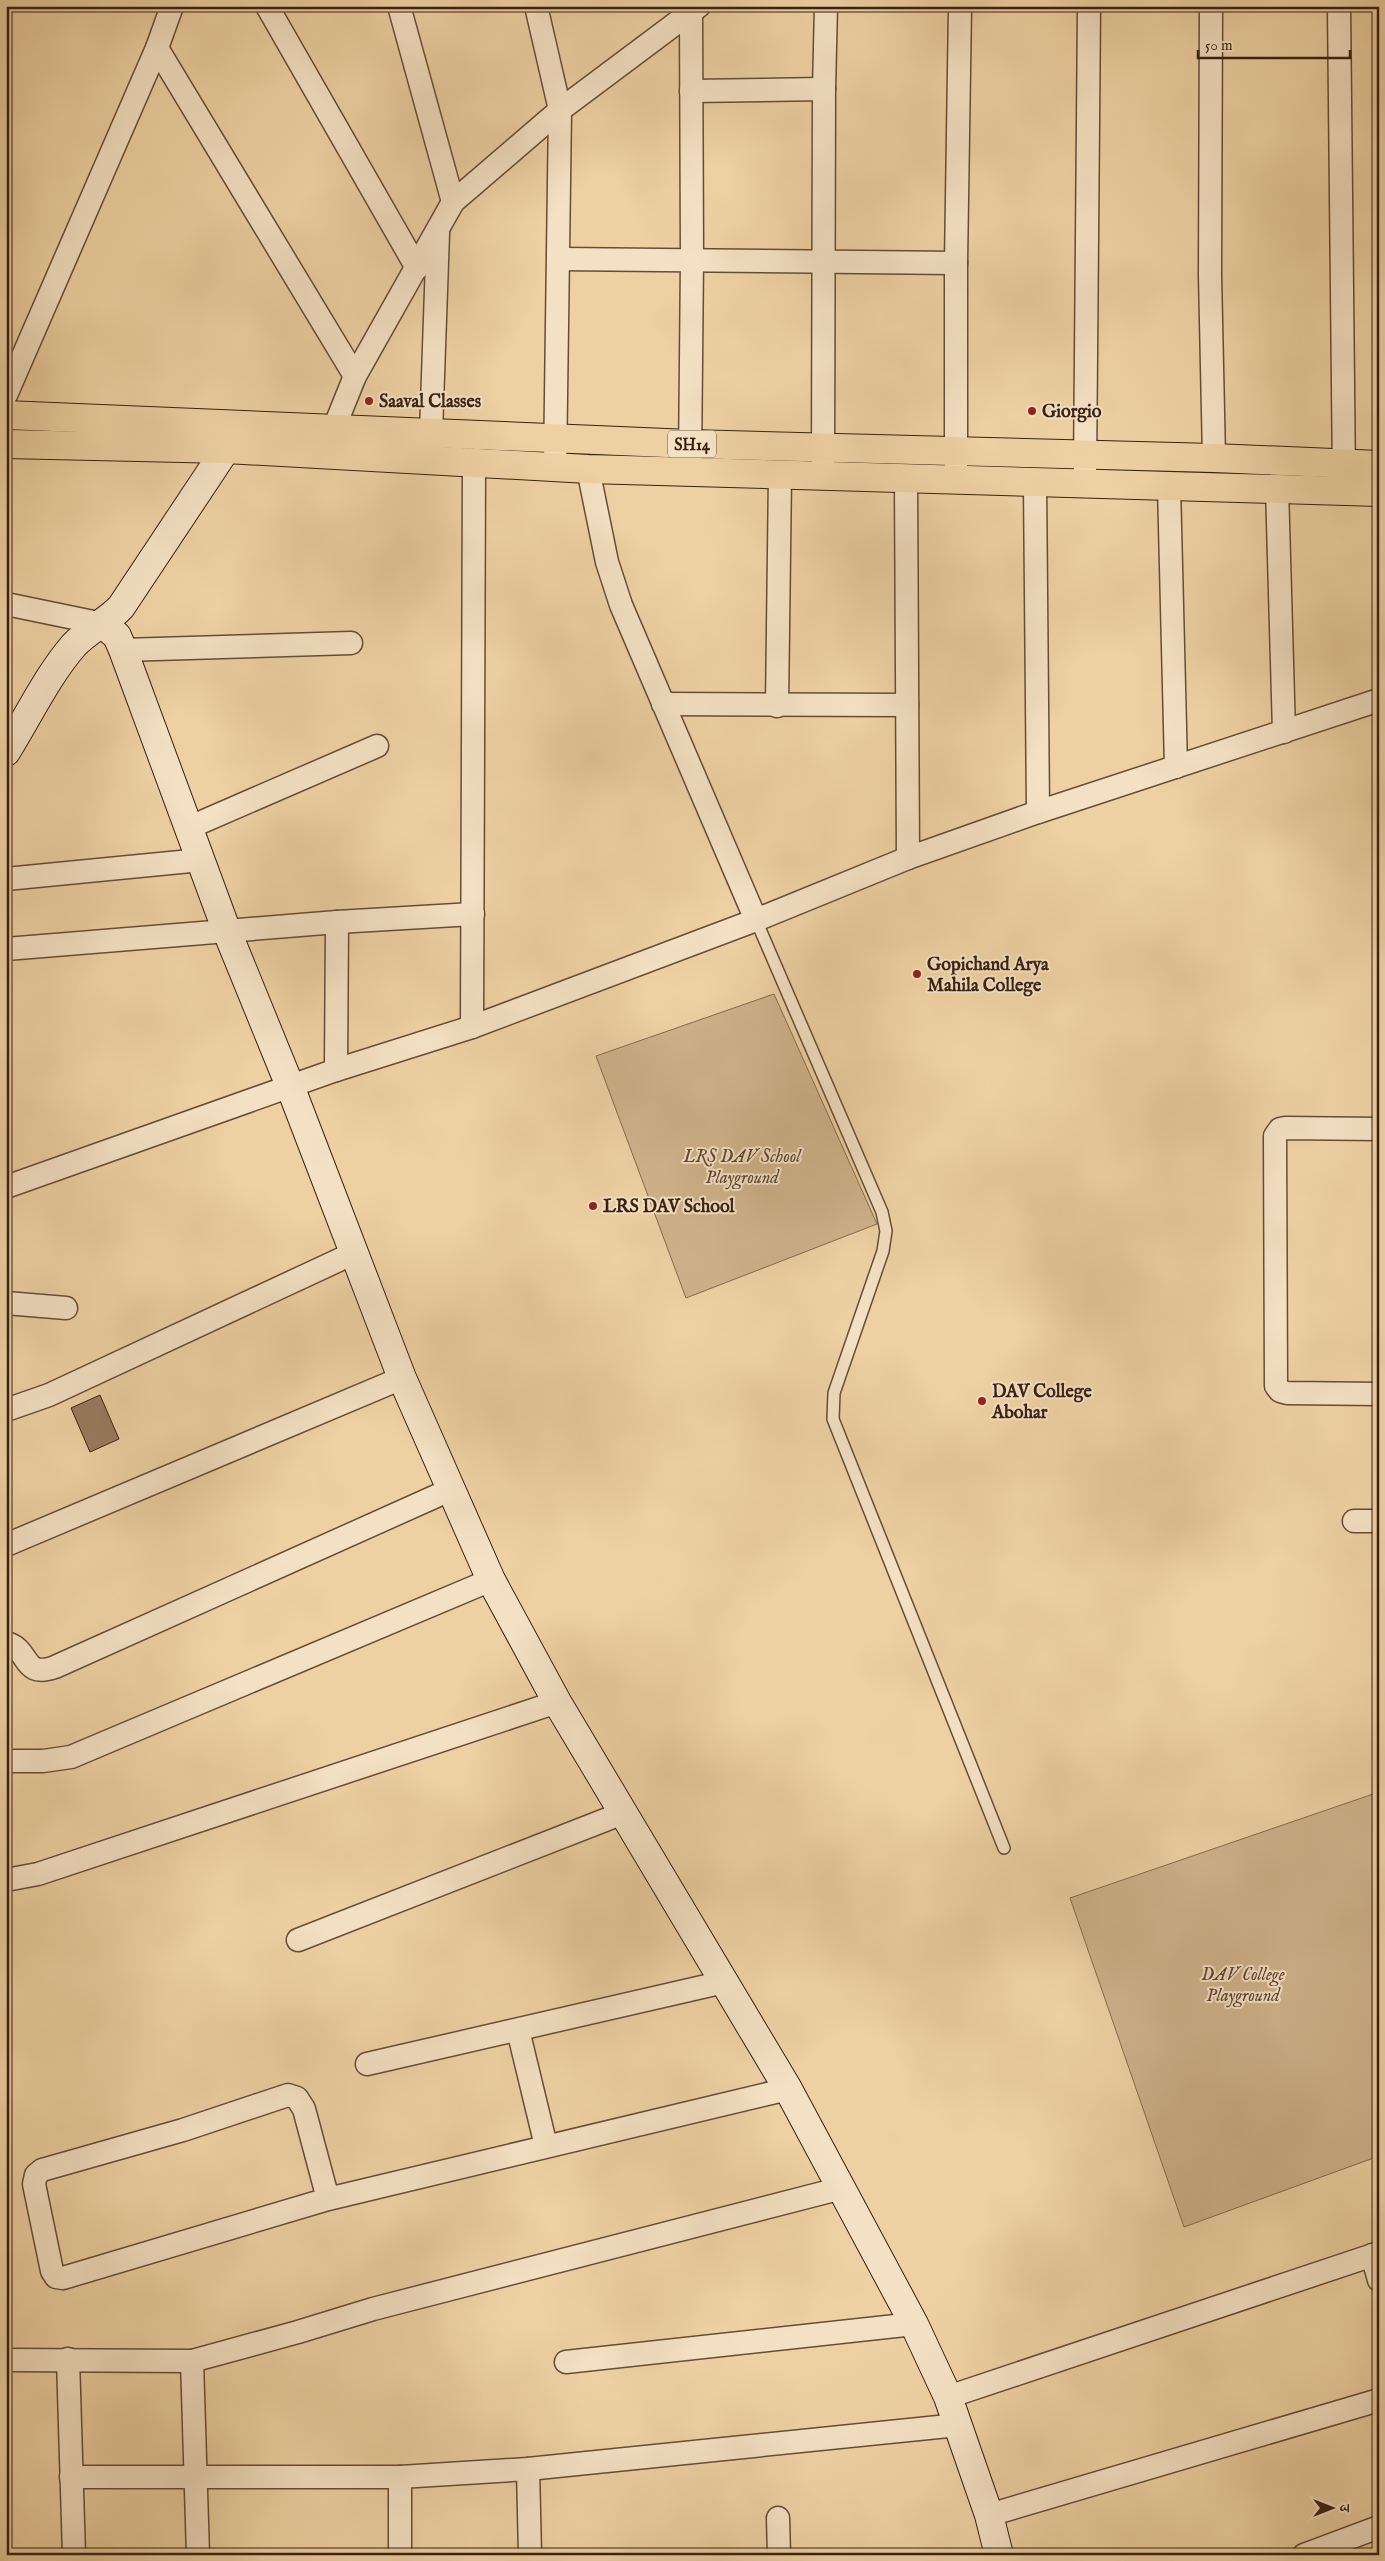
<svg xmlns="http://www.w3.org/2000/svg" width="1385" height="2561" font-family="'IM FELL English','Noto Serif Devanagari',serif">
	<rect width="100%" height="100%" fill="#eed1a3"/>
	<filter id="stains"><feTurbulence type="fractalNoise" baseFrequency=".004" numOctaves="4"/><feColorMatrix values="0 0 0 0 .2 0 0 0 0 .09 0 0 0 0 .02 0 0 0 .5 -.17"/></filter>
	<radialGradient id="worn" r=".72"><stop offset=".6" stop-color="#630" stop-opacity="0"/><stop offset="1" stop-color="#630" stop-opacity=".3"/></radialGradient>
	<g fill="#cfb38b" stroke="#846a50">
		<path d="M 774,994 L 877,1224 L 686,1298 L 596,1056 Z"/>
		<path d="M 1379,1792 L 1379,2156 L 1184,2227 L 1070,1898 Z"/>
	</g>
	<path fill="#977c5e" stroke="#382014" d="M 100,1395 L 119,1439 L 90,1452 L 71,1408 Z"/>
	<g fill="none" stroke-linecap="round" stroke-linejoin="round">
		<defs>
			<path id="lane" d="M 756,920 L 882,1212 L 886,1231 L 883,1251 L 834,1393 L 833,1419 L 1004,1848"/>
			<g id="street">
				<path d="M 267,6 L 417,268"/>
				<path d="M 399,6 L 453,202"/>
				<path d="M 536,6 L 560,110 L 555,468"/>
				<path d="M 1211,6 L 1210,275 L 1214,458"/>
				<path d="M 1339,6 L 1344,480"/>
				<path d="M 157,48 L 355,376"/>
				<path d="M 691,91 L 824,89"/>
				<path d="M 559,259 L 956,263"/>
				<path d="M 6,395 L 157,48 L 172,6"/>
				<path d="M 431,433 L 438,233"/>
				<path d="M 328,443 L 355,376 L 453,202 L 560,110 L 699,6"/>
				<path d="M 690,461 L 692,259 L 691,12"/>
				<path d="M 823,465 L 824,89 L 826,6"/>
				<path d="M 588,469 L 607,562 L 621,605 L 756,920"/>
				<path d="M 1085,471 L 1089,6"/>
				<path d="M 906,480 L 908,858"/>
				<path d="M 956,480 L 956,263 L 960,6"/>
				<path d="M 1035,483 L 1038,812"/>
				<path d="M 1169,486 L 1176,767"/>
				<path d="M 1277,488 L 1284,732"/>
				<path d="M 6,604 L 103,624"/>
				<path d="M 123,650 L 351,643"/>
				<path d="M 663,704 L 907,705"/>
				<path d="M 777,706 L 780,475"/>
				<path d="M 188,828 L 377,746"/>
				<path d="M 6,879 L 201,860"/>
				<path d="M 337,922 L 473,914"/>
				<path d="M 6,949 L 337,922 L 336,1070"/>
				<path d="M 472,1027 L 474,464"/>
				<path d="M 1379,1129 L 1285,1128 L 1280,1129 L 1275,1136 L 1276,1386 L 1280,1391 L 1287,1393 L 1379,1394"/>
				<path d="M 6,1187 L 336,1070 L 472,1027 L 756,920 L 908,858 L 1038,812 L 1379,700"/>
				<path d="M 6,1303 L 66,1308"/>
				<path d="M 6,1410 L 49,1395 L 354,1253"/>
				<path d="M 1354,1521 L 1379,1521"/>
				<path d="M 6,1545 L 402,1378"/>
				<path d="M 6,1643 C 31,1649 21,1679 55,1667 L 452,1489"/>
				<path d="M 6,1761 L 43,1761 L 71,1757 L 491,1580"/>
				<path d="M 6,1880 L 38,1874 L 557,1702"/>
				<path d="M 298,1940 L 623,1813"/>
				<path d="M 518,2030 L 546,2146"/>
				<path d="M 367,2064 L 724,1982"/>
				<path d="M 328,2199 L 304,2109 L 297,2098 L 288,2095 L 183,2130 L 42,2170 L 36,2175 L 34,2184 L 52,2271 L 56,2277 L 63,2278 L 328,2199 L 788,2089"/>
				<path d="M 1372,2255 L 1379,2280"/>
				<path d="M 68,2359 L 74,2555"/>
				<path d="M 6,2360 L 192,2361 L 298,2332 L 373,2309 L 842,2188"/>
				<path d="M 192,2361 L 198,2555"/>
				<path d="M 566,2362 L 914,2324"/>
				<path d="M 948,2397 L 1379,2253"/>
				<path d="M 528,2469 L 530,2555"/>
				<path d="M 71,2477 L 400,2477 L 528,2469 L 958,2425"/>
				<path d="M 400,2477 L 400,2555"/>
				<path d="M 989,2515 L 1379,2400"/>
				<path d="M 778,2518 L 779,2555"/>
				<path d="M 1304,2555 L 1379,2527"/>
			</g>
			<g id="secondary">
				<path d="M 103,624 L 117,636 L 123,650 L 226,929 L 290,1086 L 402,1378 L 491,1580 L 557,1702 L 788,2089 L 914,2324 L 948,2397 L 989,2515 L 999,2555"/>
				<path d="M 6,752 C 28,717 47,676 74,645 C 88,630 107,622 121,607 L 226,449"/>
			</g>
			<g id="primary">
				<path d="M 6,415 L 690,444 L 1214,458 L 1379,465"/>
				<path d="M 6,444 L 226,449 L 588,469 L 1379,492"/>
			</g>
		</defs>
		<use href="#lane" stroke="#664c38" stroke-width="14"/>
		<use href="#street" stroke="#664c38" stroke-width="25"/>
		<use href="#secondary" stroke="#382014" stroke-width="30"/>
		<use href="#primary" stroke="#382014" stroke-width="30"/>
		<use href="#lane" stroke="#f4e1c3" stroke-width="11"/>
		<use href="#street" stroke="#f4e1c3" stroke-width="22"/>
		<use href="#secondary" stroke="#f4e1c3" stroke-width="28"/>
		<use href="#primary" stroke="#eed1a3" stroke-width="28"/>
	</g>
	<g fill="#8f2418" stroke="#f4e1c3" stroke-width="2">
		<circle cx="369" cy="401" r="5"/>
		<circle cx="1032" cy="411" r="5"/>
		<circle cx="917" cy="974" r="5"/>
		<circle cx="593" cy="1206" r="5"/>
		<circle cx="982" cy="1401" r="5"/>
	</g>
	<g text-anchor="middle" stroke-width="4" stroke-linejoin="round" paint-order="stroke">
		<rect fill="#f4e1c3" stroke="#705a48" stroke-width="1" x="668" y="430.5" width="48" height="27" rx="4"/>
		<g font-size="16" font-weight="bold" fill="#382014">
			<text x="692" y="450">SH14</text>
		</g>
		<g font-size="18" font-weight="bold" fill="#382014" stroke="#f4e1c3" text-anchor="start">
			<text x="379" y="407">Saaval Classes</text>
			<text x="1042" y="417">Giorgio</text>
			<text x="927" y="970">Gopichand Arya<tspan x="927" dy="21">Mahila College</tspan></text>
			<text x="603" y="1212">LRS DAV School</text>
			<text x="992" y="1397">DAV College<tspan x="992" dy="21">Abohar</tspan></text>
		</g>
		<g font-size="18" font-style="italic" fill="#5e4532" stroke="#f4e1c3">
			<text x="742" y="1162">LRS DAV School<tspan x="742" dy="21">Playground</tspan></text>
			<text x="1243" y="1980">DAV College<tspan x="1243" dy="21">Playground</tspan></text>
		</g>
	</g>
	<rect width="1385" height="2561" fill="none" stroke="#eed1a3" stroke-width="25"/>
	<rect x="8" y="8" width="1370" height="2546" fill="none" stroke="#382014" stroke-width="2.5"/>
	<rect x="12" y="12" width="1360" height="2536" fill="none" stroke="#382014"/>
	<g transform="translate(1332 2508) rotate(90)" stroke="#f4e1c3" stroke-width="4" paint-order="stroke">
	<path d="M0-4L9 19L0 12L-9 19Z" fill="#382014"/>
	<text y="-8" font-size="14" font-weight="bold" text-anchor="middle" fill="#382014">उ</text>
	</g>
	<path d="M1198 50v8h152v-8" fill="none" stroke="#382014" stroke-width="2.5"/>
	<text x="1205" y="50" font-size="15" fill="#382014" stroke="#f4e1c3" stroke-width="4" paint-order="stroke">50 m</text>
	<rect width="100%" height="100%" filter="url(#stains)"/>
	<rect width="100%" height="100%" fill="url(#worn)"/>
</svg>
